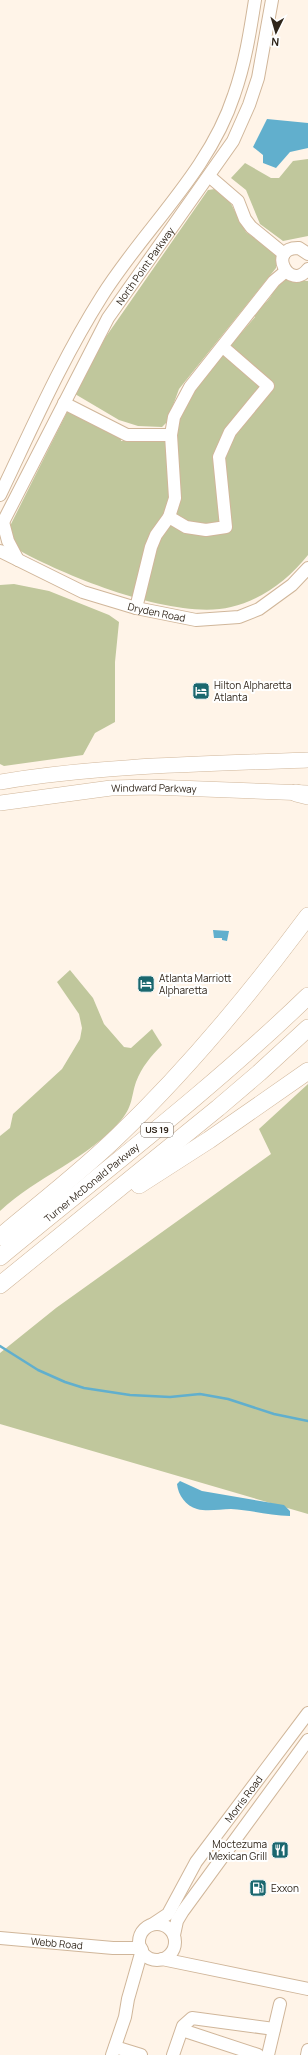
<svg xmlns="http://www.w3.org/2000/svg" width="308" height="2055" font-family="Manrope,sans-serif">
	<rect width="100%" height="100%" fill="#fff4e8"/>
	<g fill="#c0c79c">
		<path d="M 308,159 L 308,236 L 283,241 L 260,224 L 246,190 L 231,178 L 245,163 L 271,178 L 279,178 L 293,161 Z"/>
		<path d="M 215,189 L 229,200 L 246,232 L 276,254 L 276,268 L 179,389 L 167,422 L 162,427 L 138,426 L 119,420 L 75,394 L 105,338 L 208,190 Z"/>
		<path d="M 288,278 L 294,280 L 308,281 L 308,555 C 288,580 263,599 231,607 C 175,621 64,576 15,548 L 10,535 L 11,524 L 67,412 L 77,414 L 121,435 L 121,441 L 129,441 L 132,437 L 163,438 L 180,413 L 191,391 L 255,317 L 254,311 L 258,306 C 274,303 272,282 288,278 Z"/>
		<path d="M 14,584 L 49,591 L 109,615 L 119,622 L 115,662 L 115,722 L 95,733 L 83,755 L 4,766 L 0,764 L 0,585 Z"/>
		<path d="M 70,970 L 93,998 L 104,1024 L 124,1047 L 131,1048 L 152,1029 L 162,1045 C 150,1057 142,1067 136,1082 C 131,1097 133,1105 122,1119 C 89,1159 37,1176 0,1211 L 0,1136 L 10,1128 L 13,1114 L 62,1069 L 80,1039 L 82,1028 L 79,1014 L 57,982 Z"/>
		<path d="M 308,1084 L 308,1514 L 0,1424 L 0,1353 L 56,1308 L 271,1154 L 259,1129 Z"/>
	</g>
	<g fill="#61afcd">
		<path d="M 267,119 L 308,123 L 308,148 L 290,152 L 276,168 L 263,163 L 263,155 L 253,147 Z"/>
		<path d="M 213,930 L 229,931 L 227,941 L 222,940 L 222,938 L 214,938 Z"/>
		<path d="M 180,1481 L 202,1491 L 284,1505 L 290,1511 L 290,1516 C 270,1516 251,1510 231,1509 C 220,1509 208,1512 197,1509 C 186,1506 178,1495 177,1484 Z"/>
	</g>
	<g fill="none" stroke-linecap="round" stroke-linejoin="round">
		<path stroke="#61afcd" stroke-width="2.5" d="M 0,1346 L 38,1370 L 65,1382 L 84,1388 L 130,1395 L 170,1397 L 200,1394 L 228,1399 L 274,1414 L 308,1421"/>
		<defs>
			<g id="minor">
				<path d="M 209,176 L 238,201 L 245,219 L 251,227 L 284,254"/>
				<path d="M 308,254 L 299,248 C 266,247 289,293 308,269"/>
				<path d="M 64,403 L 127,435 L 171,435"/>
				<path d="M 0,495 C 32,428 62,359 102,296 C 144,229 209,172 234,95 C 245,64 250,32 255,0"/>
				<path d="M 169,517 L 186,527 L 206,530 L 226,527 L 219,457 L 230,432 L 268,386 L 223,347"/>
				<path d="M 3,522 L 8,541 L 18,560"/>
				<path id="s1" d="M 0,528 L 108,318 L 233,141 L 249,105 L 258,78 L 272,0"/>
				<path id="s2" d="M 0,551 L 83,592 L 136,608 L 196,620 L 239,617 L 259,609 L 292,585 L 308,568"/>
				<path d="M 136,608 L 151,547 L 156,535 L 169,517 L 175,498 L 171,435 L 174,417 L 190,387 L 274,281 L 286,271"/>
				<path id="s3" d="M 153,1924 L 168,1914 L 196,1862 L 308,1713"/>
				<circle cx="157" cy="1942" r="18"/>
				<path d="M 174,1935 L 177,1921 L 183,1911 L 308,1740"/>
				<path id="s4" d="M 0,1938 L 113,1948 L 141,1948"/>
				<path d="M 162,1959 L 308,1989"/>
				<path d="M 182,2030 L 258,2055"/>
				<path d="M 115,2047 L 141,2055"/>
				<path d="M 112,2055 L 125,2017 L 128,1999 L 142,1950"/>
				<path d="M 173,2055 L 183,2026 L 192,2018 L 274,2029"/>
				<path d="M 268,2055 L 280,2004"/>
				<path d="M 307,2055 L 308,2050"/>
			</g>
			<g id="major">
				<path d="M 0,782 C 102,765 205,764 308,760"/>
				<path id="s5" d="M 0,803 L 111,788 L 150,787 L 307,793"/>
			</g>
			<g id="highway">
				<path d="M 296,793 L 308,796"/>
				<path d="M 139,1185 L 209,1140 L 308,1071"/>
				<path d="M 0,1237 C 39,1204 81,1172 118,1136 C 188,1069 250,994 308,916"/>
				<path id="s6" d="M 0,1257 C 104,1171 211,1090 308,996"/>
				<path d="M 0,1285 L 218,1108 L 259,1073 L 308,1028"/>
			</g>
		</defs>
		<use href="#minor" stroke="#d0b69a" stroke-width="14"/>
		<use href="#major" stroke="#d0b69a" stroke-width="16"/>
		<use href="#highway" stroke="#d0b69a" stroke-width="18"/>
		<use href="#minor" stroke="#fff" stroke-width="12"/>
		<use href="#major" stroke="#fff" stroke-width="15"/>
		<use href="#highway" stroke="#fff" stroke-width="17"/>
	</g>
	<defs>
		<symbol id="hotel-square" viewBox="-11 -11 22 22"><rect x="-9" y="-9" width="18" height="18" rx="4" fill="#1a676e" stroke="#fff"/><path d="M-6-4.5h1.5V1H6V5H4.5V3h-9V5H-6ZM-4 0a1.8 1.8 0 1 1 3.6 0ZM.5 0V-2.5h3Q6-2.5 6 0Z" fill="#fff"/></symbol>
		<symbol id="restaurant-square" viewBox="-11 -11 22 22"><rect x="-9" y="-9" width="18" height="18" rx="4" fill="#1a676e" stroke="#fff"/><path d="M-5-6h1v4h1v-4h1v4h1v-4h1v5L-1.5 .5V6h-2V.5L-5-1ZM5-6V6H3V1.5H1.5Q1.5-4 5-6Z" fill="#fff"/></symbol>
		<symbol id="fuel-square" viewBox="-11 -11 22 22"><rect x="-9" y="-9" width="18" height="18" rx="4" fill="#1a676e" stroke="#fff"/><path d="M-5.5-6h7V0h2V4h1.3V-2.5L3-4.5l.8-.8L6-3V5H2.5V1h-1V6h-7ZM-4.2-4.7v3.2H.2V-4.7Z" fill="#fff"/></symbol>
	</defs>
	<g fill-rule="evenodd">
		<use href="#hotel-square" x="191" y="681" width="20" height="20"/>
		<use href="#hotel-square" x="136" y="974" width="20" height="20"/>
		<use href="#restaurant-square" x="270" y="1840" width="20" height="20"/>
		<use href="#fuel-square" x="248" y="1878" width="20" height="20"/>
	</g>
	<g text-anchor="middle" stroke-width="4" stroke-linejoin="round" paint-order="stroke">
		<rect fill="#fff" stroke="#6e675f" stroke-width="1" x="141" y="1123" width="32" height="14" rx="3"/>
		<g font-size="9" font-weight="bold" fill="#30261b">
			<text x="157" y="1133">US 19</text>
		</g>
		<g font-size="10" fill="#30261b" stroke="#fff">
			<text dy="4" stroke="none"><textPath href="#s1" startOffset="300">North Point Parkway</textPath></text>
			<text dy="4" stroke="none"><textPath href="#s2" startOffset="169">Dryden Road</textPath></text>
			<text dy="4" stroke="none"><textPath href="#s5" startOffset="155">Windward Parkway</textPath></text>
			<text dy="4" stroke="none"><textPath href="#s6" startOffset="118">Turner McDonald Parkway</textPath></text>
			<text dy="4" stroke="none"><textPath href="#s3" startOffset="156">Morris Road</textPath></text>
			<text dy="4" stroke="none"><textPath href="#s4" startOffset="57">Webb Road</textPath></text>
		</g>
		<g font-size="10" fill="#30261b" stroke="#fff" text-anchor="start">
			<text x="214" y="689">Hilton Alpharetta<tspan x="214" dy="12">Atlanta</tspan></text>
			<text x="159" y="982">Atlanta Marriott<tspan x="159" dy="12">Alpharetta</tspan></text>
			<text x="267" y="1848" text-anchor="end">Moctezuma<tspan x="267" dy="12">Mexican Grill</tspan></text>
			<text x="271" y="1892">Exxon</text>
		</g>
	</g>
	<g transform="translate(276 32) rotate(185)" stroke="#ffffff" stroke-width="3" paint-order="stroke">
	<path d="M0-3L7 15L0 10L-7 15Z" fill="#30261b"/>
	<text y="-6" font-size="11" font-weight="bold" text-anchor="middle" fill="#30261b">N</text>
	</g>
</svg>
